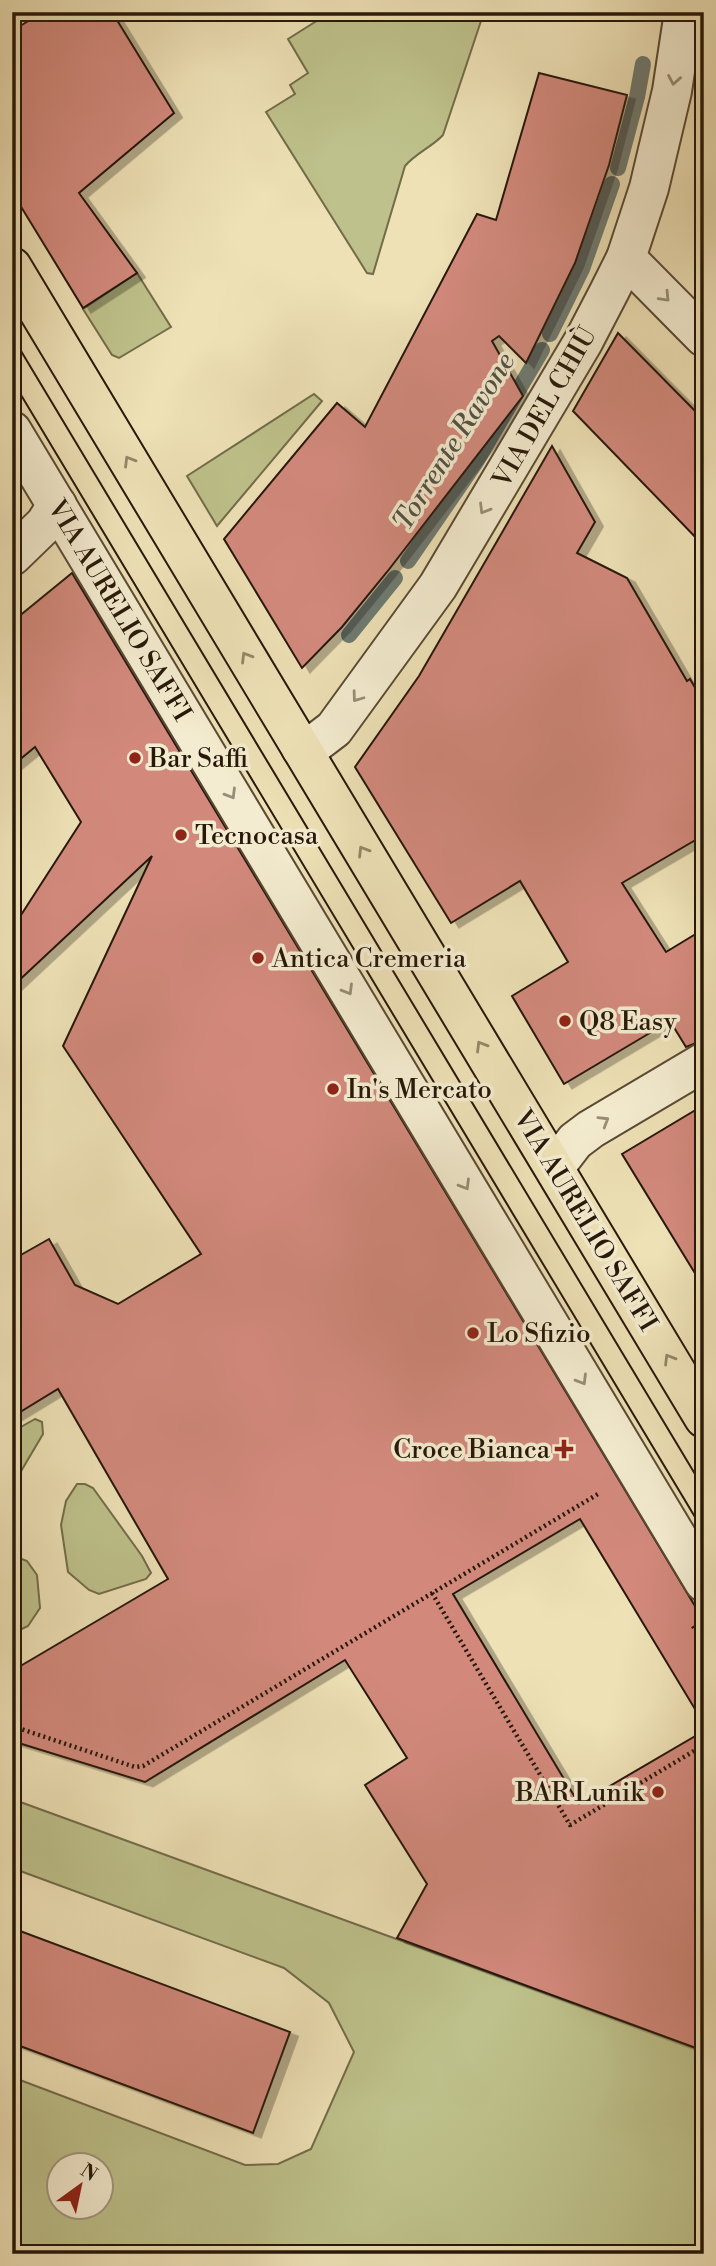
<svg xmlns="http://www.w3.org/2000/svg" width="716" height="2266" font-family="'Libre Bodoni',serif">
	<defs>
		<filter id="shadow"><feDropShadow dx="8" dy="4.5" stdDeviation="0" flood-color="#0004"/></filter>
	</defs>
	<rect width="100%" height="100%" fill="#eee1b6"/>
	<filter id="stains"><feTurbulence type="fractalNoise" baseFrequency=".00286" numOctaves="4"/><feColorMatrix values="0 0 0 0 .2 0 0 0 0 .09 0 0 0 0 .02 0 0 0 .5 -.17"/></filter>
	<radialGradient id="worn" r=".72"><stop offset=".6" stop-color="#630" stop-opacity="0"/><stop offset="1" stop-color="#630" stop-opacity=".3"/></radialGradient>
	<g fill="#bec18b" stroke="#726c4a" stroke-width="2" fill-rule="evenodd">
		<path d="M 331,12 L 478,12 L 482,18 L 443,135 C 432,147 416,153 405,166 L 373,274 L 367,273 L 266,112 L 295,94 L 290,85 L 308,73 L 288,39 Z"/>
		<path d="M 137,273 L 171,327 L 119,358 L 112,355 L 83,309 Z"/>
		<path d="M 314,394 L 322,401 L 217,526 L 187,476 Z"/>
		<path d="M 35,1419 L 42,1422 L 43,1434 L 20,1473 L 12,1477 L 12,1432 Z"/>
		<path d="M 77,1484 L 85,1484 L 93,1488 L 142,1556 L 151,1573 L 146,1579 L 99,1594 L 89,1590 L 68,1572 L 61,1525 L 66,1501 Z"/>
		<path d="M 12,1555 L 27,1561 L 37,1575 L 40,1608 L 28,1626 L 12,1634 Z"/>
		<path d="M 12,1799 L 704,2051 L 704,2254 L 12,2254 L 12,2077 L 245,2165 L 278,2164 L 311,2149 L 354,2052 L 329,2003 L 284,1968 L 12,1868 ZM 60,2164 L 102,2164 L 102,2206 L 60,2206 Z"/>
	</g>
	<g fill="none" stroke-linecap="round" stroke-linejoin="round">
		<g stroke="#6e7a72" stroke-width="16">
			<path d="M 649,13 L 649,12"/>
			<path d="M 618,168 L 637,97 L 643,64"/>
			<path d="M 550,334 L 582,269 L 612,184"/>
			<path d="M 408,561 L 476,462 L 542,350"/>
			<path d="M 349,635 L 395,578"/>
		</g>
	</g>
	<g fill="#d2897c" stroke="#271809" stroke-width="2" filter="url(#shadow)">
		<path d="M 43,12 L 112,12 L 174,113 L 79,193 L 137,273 L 83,308 L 12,192 L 12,31 Z"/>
		<path d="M 539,73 L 627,95 L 609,165 L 575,263 L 526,363 L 499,336 L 492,341 L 523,396 L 387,572 L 342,627 L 302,668 L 224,539 L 337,403 L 365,427 L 477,214 L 496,220 Z"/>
		<path d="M 618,333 L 704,420 L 704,546 L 573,411 Z"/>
		<path d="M 552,446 L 595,522 L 577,553 L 627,578 L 687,681 L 690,679 L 704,703 L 704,835 L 622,883 L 666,952 L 704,929 L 704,1040 L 686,1047 L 670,1021 L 564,1084 L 512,996 L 568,962 L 520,881 L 451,923 L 355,767 L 419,676 Z"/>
		<path d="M 72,573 L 704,1621 L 704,1724 L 580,1519 L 453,1594 L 579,1804 L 704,1731 L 704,2051 L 397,1938 L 427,1884 L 365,1785 L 407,1758 L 345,1660 L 145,1782 L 12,1741 L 12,1671 L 168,1579 L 58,1389 L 12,1417 L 12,1260 L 49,1239 L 75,1285 L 118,1304 L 201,1254 L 63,1046 L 152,856 L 12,987 L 12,929 L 81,822 L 35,747 L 12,766 L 12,622 Z"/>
		<path d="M 704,1105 L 704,1288 L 622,1154 Z"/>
		<path d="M 12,1928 L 290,2032 L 253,2133 L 12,2043 Z"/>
	</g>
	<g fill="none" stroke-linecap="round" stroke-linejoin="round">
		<defs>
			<g id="minor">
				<path d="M 626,258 L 704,337"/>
				<path d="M 12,431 L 704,1582"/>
				<path d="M 12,556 L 45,524 L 57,505"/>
				<path d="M 301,748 L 313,745 L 334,729 L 438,586 L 583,342 L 609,292 L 626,258 L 649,188 L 672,91 L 684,12"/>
				<path d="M 555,1167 L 575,1141 L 591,1129 L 704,1062"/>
			</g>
			<path id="major" d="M 12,267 L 704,1418"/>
		</defs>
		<use href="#minor" stroke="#594a34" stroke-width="42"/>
		<use href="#major" stroke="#271809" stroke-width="42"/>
		<g stroke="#271809" stroke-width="4.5" stroke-dasharray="2 3.5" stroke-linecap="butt">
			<path d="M 432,1593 L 570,1825 L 704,1745"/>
			<path d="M 693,1626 L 704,1643"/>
			<path d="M 12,1726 L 135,1767 L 143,1766 L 598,1494"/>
		</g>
		<use href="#minor" stroke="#f4ecd0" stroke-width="38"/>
		<use href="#major" stroke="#eee1b6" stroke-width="38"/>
		<g stroke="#271809" stroke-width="2">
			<path d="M 12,336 L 704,1489"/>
			<path d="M 12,380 L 704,1532"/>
		</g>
	</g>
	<defs><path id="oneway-chevron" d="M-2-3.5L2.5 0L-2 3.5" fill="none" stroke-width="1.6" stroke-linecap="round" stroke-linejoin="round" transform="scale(1.75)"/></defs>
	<g stroke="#988d76">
		<use href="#oneway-chevron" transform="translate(674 80) rotate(100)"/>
		<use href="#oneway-chevron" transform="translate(665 297) rotate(46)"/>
		<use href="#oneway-chevron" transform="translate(484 509) rotate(121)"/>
		<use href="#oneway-chevron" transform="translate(357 697) rotate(126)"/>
		<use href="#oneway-chevron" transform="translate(231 794) rotate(59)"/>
		<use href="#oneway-chevron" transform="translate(348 990) rotate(59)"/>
		<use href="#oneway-chevron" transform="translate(604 1121) rotate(-31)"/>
		<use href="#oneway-chevron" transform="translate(465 1185) rotate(59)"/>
		<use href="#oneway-chevron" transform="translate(582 1380) rotate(59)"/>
	</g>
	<g stroke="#948768">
		<use href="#oneway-chevron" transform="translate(129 461) rotate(-121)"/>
		<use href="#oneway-chevron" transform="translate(246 657) rotate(-121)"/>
		<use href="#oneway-chevron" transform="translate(363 851) rotate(-121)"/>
		<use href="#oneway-chevron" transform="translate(481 1046) rotate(-121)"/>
		<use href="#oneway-chevron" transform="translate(669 1359) rotate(-121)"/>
	</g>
	<g fill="#8f2418" stroke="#f4ecd0" stroke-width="2.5">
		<circle cx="135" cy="758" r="7"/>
		<circle cx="181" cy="835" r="7"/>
		<circle cx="258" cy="958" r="7"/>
		<circle cx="565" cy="1021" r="7"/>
		<circle cx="333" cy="1089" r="7"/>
		<circle cx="473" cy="1333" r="7"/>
		<path d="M560.5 1438.5h7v7h7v7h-7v7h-7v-7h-7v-7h7z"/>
		<circle cx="658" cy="1792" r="7"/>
	</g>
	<g text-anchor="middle" stroke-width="7" stroke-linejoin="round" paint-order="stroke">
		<g font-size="26" fill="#271809" stroke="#f4ecd0">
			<text transform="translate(544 407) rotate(-60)" y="9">VIA DEL CHIÙ</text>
			<text transform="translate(120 610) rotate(59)" y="9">VIA AURELIO SAFFI</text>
			<text transform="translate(586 1220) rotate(59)" y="9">VIA AURELIO SAFFI</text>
		</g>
		<g font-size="26" fill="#271809" stroke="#f4ecd0" text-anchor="start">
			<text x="149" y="767">Bar Saffi</text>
			<text x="195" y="844">Tecnocasa</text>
			<text x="272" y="967">Antica Cremeria</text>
			<text x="579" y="1030">Q8 Easy</text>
			<text x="347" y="1098">In's Mercato</text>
			<text x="487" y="1342">Lo Sfizio</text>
			<text x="550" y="1458" text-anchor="end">Croce Bianca</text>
			<text x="644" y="1801" text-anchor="end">BAR Lunik</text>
		</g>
		<g font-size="28" font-style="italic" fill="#515146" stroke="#f4ecd0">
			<text transform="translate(453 441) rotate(-58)" y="10">Torrente Ravone</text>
		</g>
	</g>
	<rect width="716" height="2266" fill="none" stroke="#eee1b6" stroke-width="42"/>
	<rect x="14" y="14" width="688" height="2238" fill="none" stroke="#271809" stroke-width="3.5"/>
	<rect x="21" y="21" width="674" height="2224" fill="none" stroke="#271809" stroke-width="2"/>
	<g transform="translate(80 2186) rotate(33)"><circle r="33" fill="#f4ecd0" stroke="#a29780" stroke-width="2"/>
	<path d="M0-5L12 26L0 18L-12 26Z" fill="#8f2418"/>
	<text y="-10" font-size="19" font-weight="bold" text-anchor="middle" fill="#271809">N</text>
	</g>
	<rect width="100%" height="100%" filter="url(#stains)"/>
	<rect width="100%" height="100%" fill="url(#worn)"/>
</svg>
